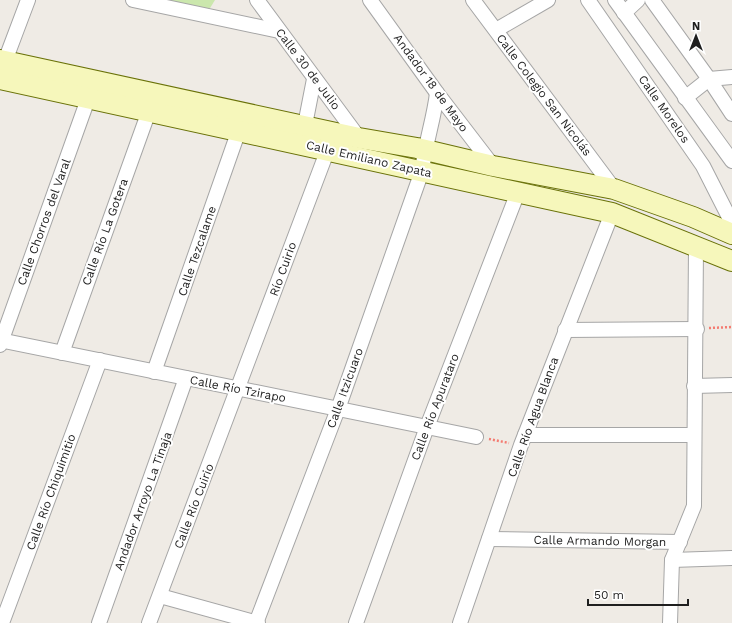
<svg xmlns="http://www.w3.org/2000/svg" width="732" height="623" font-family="'Work Sans',sans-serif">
	<rect width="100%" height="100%" fill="#efebe5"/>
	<path fill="#cbe7ad" d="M 152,0 L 215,0 L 207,13 Z"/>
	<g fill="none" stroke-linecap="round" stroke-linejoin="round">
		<defs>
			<g id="street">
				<path d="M 133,0 L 279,31"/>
				<path d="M 257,0 L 359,138"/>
				<path d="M 370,0 L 437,93 L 493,166"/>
				<path d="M 473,0 L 614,189"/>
				<path d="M 588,0 L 703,166 L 732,223"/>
				<path d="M 615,0 L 732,161"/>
				<path d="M 652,0 L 709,79 L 732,114"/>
				<path d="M 624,13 L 638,0"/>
				<path d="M 496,30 L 548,0"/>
				<path d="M 2,69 L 28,0"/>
				<path d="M 685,98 L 709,79 L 732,77"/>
				<path d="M 305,125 L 314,79"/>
				<path d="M 565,330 L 697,329"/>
				<path d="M 0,340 L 476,437"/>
				<path d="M 0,345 L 88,99"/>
				<path d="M 62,353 L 149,111"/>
				<path d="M 154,372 L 239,130"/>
				<path d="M 694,386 L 732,385"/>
				<path d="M 525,435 L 693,435"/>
				<path d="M 489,539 L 680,542"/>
				<path d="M 672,560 L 732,558"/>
				<path d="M 160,596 L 258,623"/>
				<path d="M 2,623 L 100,360"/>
				<path d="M 99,623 L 186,378"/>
				<path d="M 149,623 L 328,149"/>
				<path d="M 256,623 L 338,409 L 422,171 C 425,144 434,119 437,93"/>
				<path d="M 356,623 L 427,427 L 518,192"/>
				<path d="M 460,623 L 521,445 L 612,213"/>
				<path d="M 670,623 L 672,560 L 694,506 L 696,246"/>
			</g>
			<g id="secondary">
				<path d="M 0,60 L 359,138 L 417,148 L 493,166 L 614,189 L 693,217 L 732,234"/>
				<path d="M 0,79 L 612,213 L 732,261"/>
			</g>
		</defs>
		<use href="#street" stroke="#a6a6a6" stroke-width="16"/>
		<use href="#secondary" stroke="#6a7209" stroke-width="22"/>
		<g stroke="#f47b71" stroke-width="2.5" stroke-dasharray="2 2" stroke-linecap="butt">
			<path d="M 709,328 L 732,327"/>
			<path d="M 489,439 L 509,443"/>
		</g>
		<use href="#street" stroke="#fff" stroke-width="14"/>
		<use href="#secondary" stroke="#f6f7bb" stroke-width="20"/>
	</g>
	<g text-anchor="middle" stroke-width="4" stroke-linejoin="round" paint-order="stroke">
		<g font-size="12" fill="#1f1f1f" stroke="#fff">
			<text transform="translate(308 69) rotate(53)" y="4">Calle 30 de Julio</text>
			<text transform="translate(431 83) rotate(54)" y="4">Andador 18 de Mayo</text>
			<text transform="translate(544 95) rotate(53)" y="4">Calle Colegio San Nicolás</text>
			<text transform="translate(664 109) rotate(55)" y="4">Calle Morelos</text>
			<text transform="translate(369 159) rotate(13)" y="4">Calle Emiliano Zapata</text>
			<text transform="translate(44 222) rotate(-70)" y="4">Calle Chorros del Varal</text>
			<text transform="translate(105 232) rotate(-70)" y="4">Calle Río La Gotera</text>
			<text transform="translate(197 251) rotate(-71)" y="4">Calle Tezcalame</text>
			<text transform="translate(283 269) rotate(-70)" y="4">Río Cuirio</text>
			<text transform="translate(345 388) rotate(-70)" y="4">Calle Itzicuaro</text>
			<text transform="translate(238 389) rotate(11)" y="4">Calle Río Tzirapo</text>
			<text transform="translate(435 407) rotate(-69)" y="4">Calle Río Apurataro</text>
			<text transform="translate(533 417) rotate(-70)" y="4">Calle Río Agua Blanca</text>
			<text transform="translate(51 492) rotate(-70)" y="4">Calle Río Chiquimitio</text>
			<text transform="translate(143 501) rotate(-70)" y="4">Andador Arroyo La Tinaja</text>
			<text transform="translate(194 506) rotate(-69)" y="4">Calle Río Cuirio</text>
			<text transform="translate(600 541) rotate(1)" y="4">Calle Armando Morgan</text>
		</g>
	</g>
	<g transform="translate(696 36)" stroke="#ffffff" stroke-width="3" paint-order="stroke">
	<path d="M0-3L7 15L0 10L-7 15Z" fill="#1f1f1f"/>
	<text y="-6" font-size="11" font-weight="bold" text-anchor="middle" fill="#1f1f1f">N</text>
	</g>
	<path d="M588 599v6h100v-6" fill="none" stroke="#1f1f1f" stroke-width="2"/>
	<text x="594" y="599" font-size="12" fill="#1f1f1f" stroke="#ffffff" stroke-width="3" paint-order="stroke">50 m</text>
</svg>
